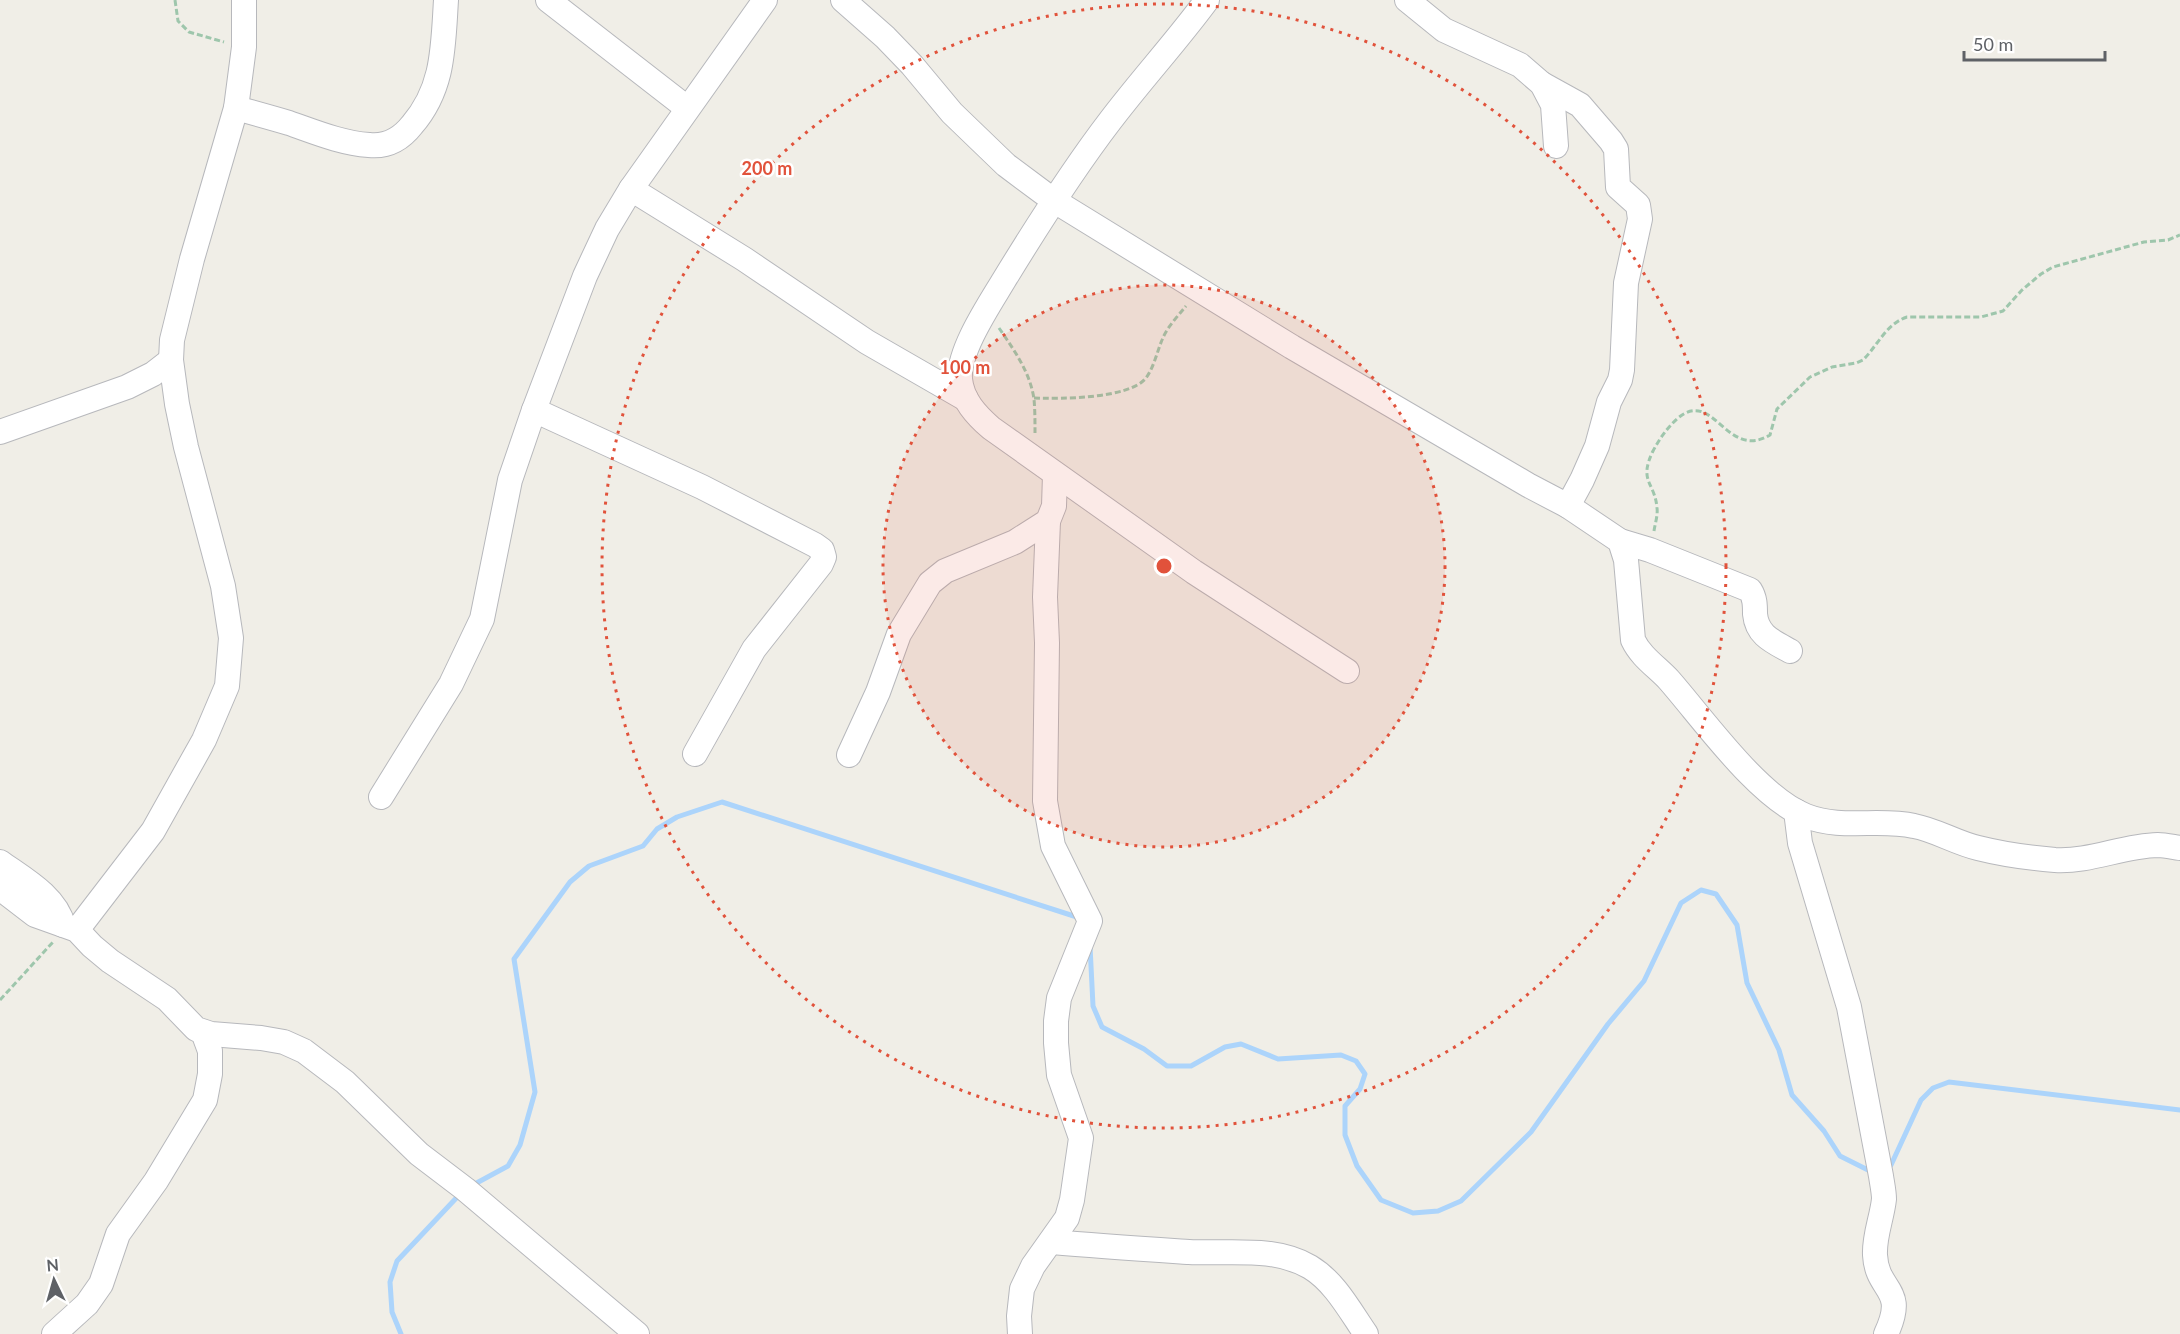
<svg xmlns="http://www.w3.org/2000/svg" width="2180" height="1334" font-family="Lato,sans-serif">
	<rect width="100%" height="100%" fill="#f0eee7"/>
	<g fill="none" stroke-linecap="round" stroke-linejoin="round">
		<g stroke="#acd4fb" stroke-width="5">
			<path d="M 1090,946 L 1093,1006 L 1102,1027 L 1144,1049 L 1167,1066 L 1191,1066 L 1225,1047 L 1241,1044 L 1278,1059 L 1341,1055 L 1356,1061 L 1365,1074 L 1360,1089 L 1345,1106 L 1345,1135 L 1357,1166 L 1381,1200 L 1413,1213 L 1438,1211 L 1461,1201 L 1531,1132 L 1608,1024 L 1644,981 L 1681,903 L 1701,890 L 1716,894 L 1737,925 L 1747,983 L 1779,1050 L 1792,1095 L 1824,1131 L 1840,1156 L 1872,1172"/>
			<path d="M 1887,1170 L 1891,1165 L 1921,1100 L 1933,1088 L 1949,1082 L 2180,1110"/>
			<path d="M 471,1186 L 508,1166 L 520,1145 L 535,1092 L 514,959 L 570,882 L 589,866 L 643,846 L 657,829 L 677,817 L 722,802 L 1080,918"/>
			<path d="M 401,1334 L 392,1312 L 390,1282 L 397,1261 L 461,1193"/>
		</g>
		<defs>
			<g id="minor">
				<path d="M 548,0 L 687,108"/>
				<path d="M 843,0 L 885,37 L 912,65 L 952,113 L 1006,165 L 1053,200 L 1292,347 L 1528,485 L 1568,506 L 1620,541 L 1626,560 L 1633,640 C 1641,657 1657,667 1669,680 C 1704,720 1758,797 1806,816 C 1842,830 1879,818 1914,826 C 1936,830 1956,843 1978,848 C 2002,854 2030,858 2055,860 C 2090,862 2122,846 2158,845 C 2165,845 2173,847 2180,848"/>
				<path d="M 1207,0 C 1176,42 1141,80 1110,121 C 1071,172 1037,226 1004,280 C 989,305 958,351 960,379 C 962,400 976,415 991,428 L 1194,572 L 1347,671"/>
				<path d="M 1407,0 L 1444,30 L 1520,65 L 1542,84 L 1553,105 L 1556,146"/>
				<path d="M 1542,84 L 1580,105 L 1611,141 L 1616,149 L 1618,187 L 1638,205 L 1640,219 L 1626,283 L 1622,370 L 1620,380 L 1609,402 L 1597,446 L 1582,480 L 1568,506"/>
				<path d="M 236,108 C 254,113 272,118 289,123 C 315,132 341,143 369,145 C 387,147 401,139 412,125 C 444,88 443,47 446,0"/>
				<path d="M 631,189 L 744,259 L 867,342 L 966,399"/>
				<path d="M 534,410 L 702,487 L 815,545 L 822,550 L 824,557 L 821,564 L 754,649 L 695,754"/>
				<path d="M 0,432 L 127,387 L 153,374 L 171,360"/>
				<path d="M 1620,541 L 1650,550 L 1750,590 C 1755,598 1755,605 1755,614 C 1757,635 1772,641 1790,651"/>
				<path d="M 849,755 L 878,692 L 899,634 L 930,583 L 945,571 L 1015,542 L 1048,521 L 1054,506 L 1055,475"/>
				<path d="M 381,797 L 451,684 L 482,619 L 510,480 L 534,410 L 585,276 L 607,229 L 631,189 L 765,0"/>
				<path d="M 1796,811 L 1800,843 L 1849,1007 L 1881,1176 C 1882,1183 1884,1192 1884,1199 C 1882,1218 1874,1236 1875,1255 C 1877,1293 1908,1287 1886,1334"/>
				<path d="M 0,862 C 22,878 56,896 63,925"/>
				<path d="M 0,888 L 35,915 L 77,930 L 92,946 L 110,961 L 167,999 L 196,1029 L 211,1034 L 261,1038 L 284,1042 L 304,1051 L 345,1082 L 419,1154 L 465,1189 L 637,1334"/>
				<path d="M 77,930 L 153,831 L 204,740 L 227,686 L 231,638 L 223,586 L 186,447 L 177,404 L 171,360 L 172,340 L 192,259 L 236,108 L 244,47 L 244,0"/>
				<path d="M 1052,1242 C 1098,1246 1144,1249 1189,1252 C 1230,1254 1274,1246 1310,1267 C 1335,1282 1350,1311 1366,1334"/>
				<path d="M 54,1334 L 87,1304 L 101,1284 L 118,1234 L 156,1181 L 205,1100 L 210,1074 L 210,1051 L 203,1032"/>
				<path d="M 1020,1334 L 1019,1316 L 1022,1289 L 1033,1266 L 1067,1218 L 1072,1200 L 1081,1138 L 1059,1075 L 1056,1043 L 1056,1021 L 1059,998 L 1090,921 L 1053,846 L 1045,801 L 1047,643 L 1045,597 L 1048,521"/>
			</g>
		</defs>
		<use href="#minor" stroke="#b7b8bc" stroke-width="26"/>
		<g stroke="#9ec6ac" stroke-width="3" stroke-dasharray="6 3" stroke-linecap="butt">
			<path d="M 175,0 L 178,21 L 189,32 L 224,42"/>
			<path d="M 999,328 C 1014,350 1030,372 1034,399 C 1035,410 1035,422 1035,433"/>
			<path d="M 1034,398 C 1060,399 1129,399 1146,378 C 1154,367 1157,352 1162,340 C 1167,327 1178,316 1186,306"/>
			<path d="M 1654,531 C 1655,524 1658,515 1657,508 C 1655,482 1638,482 1653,451 C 1660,438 1667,428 1678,418 C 1714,388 1726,461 1770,435 L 1777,409 L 1810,377 L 1832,367 L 1856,363 L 1863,360 C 1878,345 1886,324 1907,317 L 1981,317 L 2003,311 L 2022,290 L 2041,274 L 2053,267 L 2144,242 L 2168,240 L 2180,235"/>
			<path d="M 0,1000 L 53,942"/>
		</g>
		<use href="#minor" stroke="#fff" stroke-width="24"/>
	</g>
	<circle cx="1164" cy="566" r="281" fill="#e1523b" fill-opacity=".12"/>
	<g fill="none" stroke="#e1523b" stroke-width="3" stroke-dasharray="3 6">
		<circle cx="1164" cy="566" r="281"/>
		<circle cx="1164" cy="566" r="562"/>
	</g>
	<circle cx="1164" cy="566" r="9" fill="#e1523b" stroke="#fff" stroke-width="3"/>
	<g font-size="18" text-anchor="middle" font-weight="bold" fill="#e1523b" stroke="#fff" stroke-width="5" stroke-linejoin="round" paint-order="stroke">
		<text x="767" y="175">200 m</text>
		<text x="965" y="374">100 m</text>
	</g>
	<g transform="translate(54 1280) rotate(355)" stroke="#ffffff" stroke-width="4.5" paint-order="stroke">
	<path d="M0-4.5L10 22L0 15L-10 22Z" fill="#5e6166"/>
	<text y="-9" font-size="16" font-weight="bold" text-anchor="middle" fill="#5e6166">N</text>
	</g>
	<path d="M1964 51v9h141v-9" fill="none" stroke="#5e6166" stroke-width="3"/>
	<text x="1973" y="51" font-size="18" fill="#5e6166" stroke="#ffffff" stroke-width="4.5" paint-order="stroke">50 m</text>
</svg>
